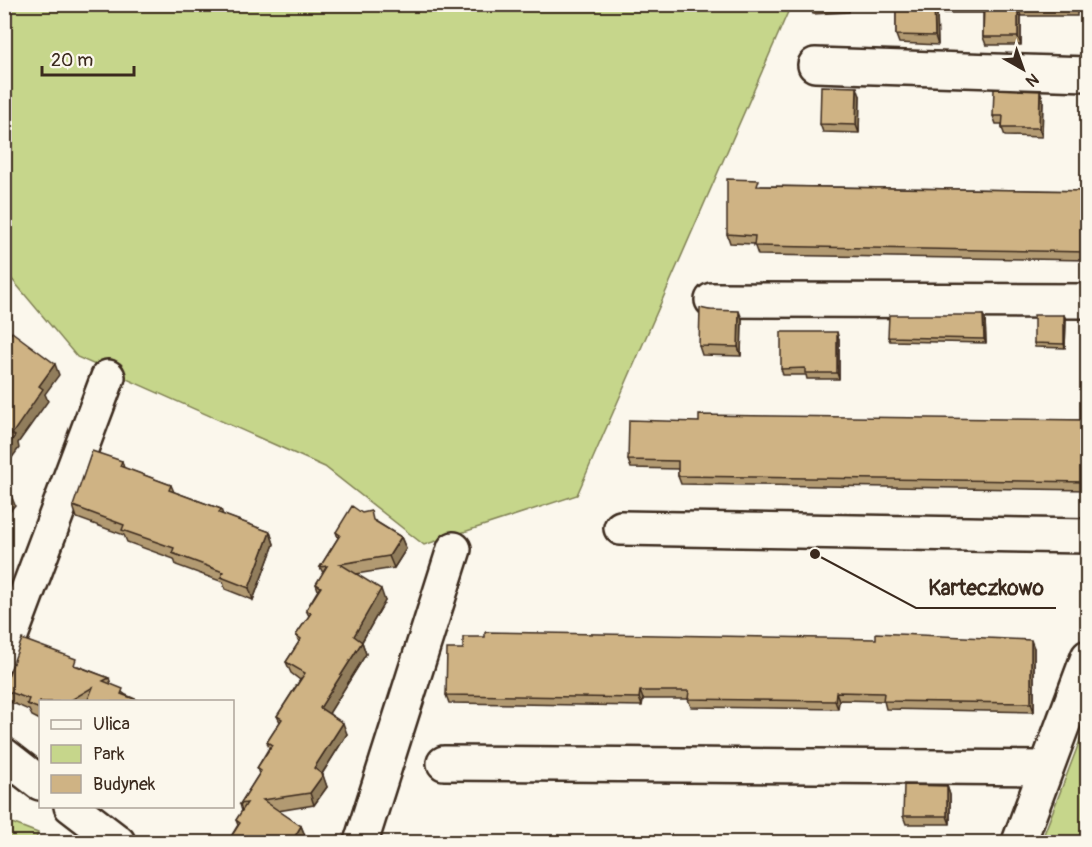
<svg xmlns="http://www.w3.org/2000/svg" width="1092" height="847" font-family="Pangolin,sans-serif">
	<rect width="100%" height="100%" fill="#fbf7ec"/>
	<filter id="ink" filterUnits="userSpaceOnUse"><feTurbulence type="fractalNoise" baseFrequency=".0167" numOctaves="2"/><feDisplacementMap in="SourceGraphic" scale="12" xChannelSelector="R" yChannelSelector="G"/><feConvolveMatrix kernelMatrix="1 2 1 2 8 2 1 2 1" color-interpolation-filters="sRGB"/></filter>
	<g filter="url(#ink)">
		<g fill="#c6d68b" stroke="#808054" stroke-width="1.5">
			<path d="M 4,5 L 791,5 L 577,495 L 424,545 L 325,467 L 77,357 L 5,271 Z"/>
			<path d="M 1087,722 L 1087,842 L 1041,842 Z"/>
			<path d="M 4,820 L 38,833 L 35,842 L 5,842 Z"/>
		</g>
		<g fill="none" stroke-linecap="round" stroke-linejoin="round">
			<defs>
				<g id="minor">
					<path d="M 815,65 L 1088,74"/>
					<path d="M 712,300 L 1088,301"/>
					<path d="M 621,528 L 1088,536"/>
					<path d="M 4,654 L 108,377"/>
					<path d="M 4,755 L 40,783"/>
					<path d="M 444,763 L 1046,768"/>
					<path d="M 71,806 L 118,842"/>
					<path d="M 361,842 L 454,549"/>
					<path d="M 1019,842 L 1088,657"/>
				</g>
			</defs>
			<use href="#minor" stroke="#3b2a1e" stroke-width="38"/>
			<use href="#minor" stroke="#fbf7ec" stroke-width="33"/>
		</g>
		<g fill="#b29a72" stroke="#3b2a1e" stroke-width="1.5">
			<path d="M 810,4 L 849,4 L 849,12 L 813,14 Z"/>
			<path d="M 896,4 L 1088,4 L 1088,12 L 1077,12 L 1077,16 L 1021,16 L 1021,45 L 986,45 L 983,37 L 983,13 L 937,13 L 938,45 L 899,43 L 896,35 Z"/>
			<path d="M 1040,91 L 1043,99 L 1042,137 L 1005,136 L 1002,128 L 1002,124 L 996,124 L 993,116 Z"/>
			<path d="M 860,96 L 859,133 L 823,132 L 820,124 Z"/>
			<path d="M 761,186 L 1088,191 L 1088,260 L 758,255 L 754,244 L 730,243 L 727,234 Z"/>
			<path d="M 709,310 L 742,319 L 741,356 L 702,355 L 699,346 Z"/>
			<path d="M 983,315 L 985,319 L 986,343 L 890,341 L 888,337 Z"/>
			<path d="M 1064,315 L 1066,320 L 1065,348 L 1035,347 L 1034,343 Z"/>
			<path d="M 839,339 L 839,379 L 807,379 L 806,375 L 783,375 L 781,369 Z"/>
			<path d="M 1088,420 L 1088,490 L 681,484 L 678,476 L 678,469 L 631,468 L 628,460 L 699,422 Z"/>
			<path d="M 122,461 L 124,468 L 171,485 L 174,492 L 221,509 L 223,515 L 270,532 L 274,544 L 253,600 L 225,589 L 223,582 L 176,565 L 174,559 L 127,542 L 124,535 L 77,518 L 73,506 Z"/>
			<path d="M 375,521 L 401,537 L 406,549 L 394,568 L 356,574 L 385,601 L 362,642 L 366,654 L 329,713 L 347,734 L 322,774 L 327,787 L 314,805 L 278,811 L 301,826 L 306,838 L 303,843 L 227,843 L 238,825 L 236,820 L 242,811 L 240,804 L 259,774 L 257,768 L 269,748 L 267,742 L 280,722 L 277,716 L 300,680 L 291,673 L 286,662 L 299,642 L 296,635 L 309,616 L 306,610 L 318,590 L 316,584 L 323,573 L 320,567 L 338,538 L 336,532 Z"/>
			<path d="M 1034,648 L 1034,712 L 886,709 L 884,701 L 839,700 L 838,709 L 691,707 L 688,699 L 643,699 L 642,706 L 449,703 L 446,695 L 463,649 Z"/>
			<path d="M 78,666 L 109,678 L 111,684 L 126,695 L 142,702 L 40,702 L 40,720 L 32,716 L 29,710 L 8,701 L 4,692 L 4,687 Z"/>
			<path d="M 947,786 L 950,795 L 950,824 L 906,824 L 903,816 Z"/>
		</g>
		<g fill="#917d5c" stroke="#3b2a1e" stroke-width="1.5">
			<path d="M 846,4 L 849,4 L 849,12 Z"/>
			<path d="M 934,4 L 937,13 L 938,45 L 935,36 Z"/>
			<path d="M 1018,8 L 1021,16 L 1021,45 L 1018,37 Z"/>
			<path d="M 857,87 L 860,96 L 859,133 L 856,125 Z"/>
			<path d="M 1040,91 L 1043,99 L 1042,137 L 1039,128 Z"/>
			<path d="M 739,311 L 742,319 L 741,356 L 738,347 Z"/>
			<path d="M 983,315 L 985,319 L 986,343 L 984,339 Z"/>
			<path d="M 1064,315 L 1066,320 L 1065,348 L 1064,344 Z"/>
			<path d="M 837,332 L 839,339 L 839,379 L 837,373 Z"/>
			<path d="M 55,364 L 59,375 L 45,394 L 48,401 L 18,443 L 19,448 L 6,466 L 4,462 L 4,450 L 12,434 L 39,386 Z"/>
			<path d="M 1086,470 L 1088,474 L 1088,486 L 1086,482 Z"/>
			<path d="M 10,493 L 15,505 L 4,518 L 4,500 Z"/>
			<path d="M 270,532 L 274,544 L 253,600 L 249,588 Z"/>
			<path d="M 401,537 L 406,549 L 394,568 L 389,556 Z"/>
			<path d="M 381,589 L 385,601 L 358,648 L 354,636 Z"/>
			<path d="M 1031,640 L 1034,648 L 1034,712 L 1031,703 Z"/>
			<path d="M 362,642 L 366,654 L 325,720 L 320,708 Z"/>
			<path d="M 640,691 L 643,699 L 642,706 L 639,698 Z"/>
			<path d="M 836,692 L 839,700 L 838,709 L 835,701 Z"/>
			<path d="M 343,723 L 347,734 L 318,780 L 314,768 Z"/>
			<path d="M 323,775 L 327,787 L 314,805 L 310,793 Z"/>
			<path d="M 947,786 L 950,795 L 950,824 L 947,816 Z"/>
			<path d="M 301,826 L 306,838 L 303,843 L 291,843 Z"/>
		</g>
		<g fill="#cfb384" stroke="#3b2a1e" stroke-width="1.5">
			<path d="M 896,4 L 934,4 L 935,36 L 896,35 Z"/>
			<path d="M 971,4 L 1074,4 L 1074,7 L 1018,8 L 1018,37 L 983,37 L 984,5 Z"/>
			<path d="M 821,86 L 857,87 L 856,125 L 820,124 Z"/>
			<path d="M 994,89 L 1040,91 L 1039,128 L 1002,128 L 1003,116 L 993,116 Z"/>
			<path d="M 727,179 L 759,180 L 757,186 L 1088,191 L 1088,252 L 754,246 L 755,236 L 727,234 Z"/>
			<path d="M 700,308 L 709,310 L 739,311 L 738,347 L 699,346 Z"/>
			<path d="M 889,315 L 983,315 L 984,339 L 888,337 Z"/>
			<path d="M 1034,315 L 1064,315 L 1064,344 L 1034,343 Z"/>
			<path d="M 12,332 L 55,364 L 39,386 L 43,389 L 12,434 L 15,436 L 4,450 L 4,342 Z"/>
			<path d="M 781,332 L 837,332 L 837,373 L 805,373 L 805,368 L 781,369 Z"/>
			<path d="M 699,415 L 1088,420 L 1088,470 L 1086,470 L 1086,482 L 678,476 L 678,461 L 628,460 L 629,420 L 699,422 Z"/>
			<path d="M 92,451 L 122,461 L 120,466 L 171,485 L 169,490 L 221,509 L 219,513 L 270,532 L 249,588 L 221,577 L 223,572 L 172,553 L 174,548 L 122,530 L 124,525 L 73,506 Z"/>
			<path d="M 4,488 L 10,493 L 4,500 Z"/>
			<path d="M 352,506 L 362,513 L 371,511 L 373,520 L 401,537 L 389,556 L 340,564 L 381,589 L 354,636 L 362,642 L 320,708 L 343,723 L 314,768 L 323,775 L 310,793 L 263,800 L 301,826 L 291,843 L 227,843 L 240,823 L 236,820 L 247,803 L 240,804 L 261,771 L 257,768 L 272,745 L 267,742 L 282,719 L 277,716 L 305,673 L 286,662 L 301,639 L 296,635 L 311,613 L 306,610 L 321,587 L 316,584 L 327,566 L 320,567 L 340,535 L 336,532 Z"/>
			<path d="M 485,632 L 876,639 L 876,633 L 1031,640 L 1031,703 L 883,701 L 884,693 L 836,692 L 835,701 L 688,699 L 689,691 L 640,691 L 639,698 L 446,695 L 447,649 L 463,649 L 463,637 L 485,637 Z"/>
			<path d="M 22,639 L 76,659 L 74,665 L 109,678 L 103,681 L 123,689 L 121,694 L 142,702 L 87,702 L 93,687 L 68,702 L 40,702 L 40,709 L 27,704 L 29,699 L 4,690 L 4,687 Z"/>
			<path d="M 904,785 L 947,786 L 947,816 L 903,816 Z"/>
		</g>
	</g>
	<path fill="none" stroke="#3b2a1e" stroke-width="2" d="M815 554L916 608H1056"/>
	<circle fill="#3b2a1e" stroke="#fbf7ec" stroke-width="2" cx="815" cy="554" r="6"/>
	<g font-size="21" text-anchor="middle" font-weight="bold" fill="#3b2a1e" stroke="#fbf7ec" stroke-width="4.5" stroke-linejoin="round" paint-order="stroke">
		<text x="986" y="595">Karteczkowo</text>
	</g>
	<rect width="1092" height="847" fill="none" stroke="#fbf7ec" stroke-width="24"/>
	<rect x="12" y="12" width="1068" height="823" fill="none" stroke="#3b2a1e" stroke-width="2" filter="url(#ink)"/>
	<rect x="39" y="700" width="195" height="108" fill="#fbf7ec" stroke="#aea59a" stroke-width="1.5"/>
	<rect x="51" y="720" width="30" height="9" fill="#fbf7ec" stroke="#aea59a" stroke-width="1.5"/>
	<text x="93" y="730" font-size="18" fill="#3b2a1e">Ulica</text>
	<rect x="51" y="745" width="30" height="18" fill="#c6d68b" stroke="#aea59a" stroke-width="1.5"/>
	<text x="93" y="760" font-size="18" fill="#3b2a1e">Park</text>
	<rect x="51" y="775" width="30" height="18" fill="#cfb384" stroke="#aea59a" stroke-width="1.5"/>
	<text x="93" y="790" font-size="18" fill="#3b2a1e">Budynek</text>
	<g transform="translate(1023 69) rotate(140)" stroke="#fbf7ec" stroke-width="4.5" paint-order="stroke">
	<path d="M0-4.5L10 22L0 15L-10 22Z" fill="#3b2a1e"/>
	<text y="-9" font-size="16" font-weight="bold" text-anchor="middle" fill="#3b2a1e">N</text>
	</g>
	<path d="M42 66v9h92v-9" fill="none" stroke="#3b2a1e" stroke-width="3"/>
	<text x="51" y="66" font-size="18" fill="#3b2a1e" stroke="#fbf7ec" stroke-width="4.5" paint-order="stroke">20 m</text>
</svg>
